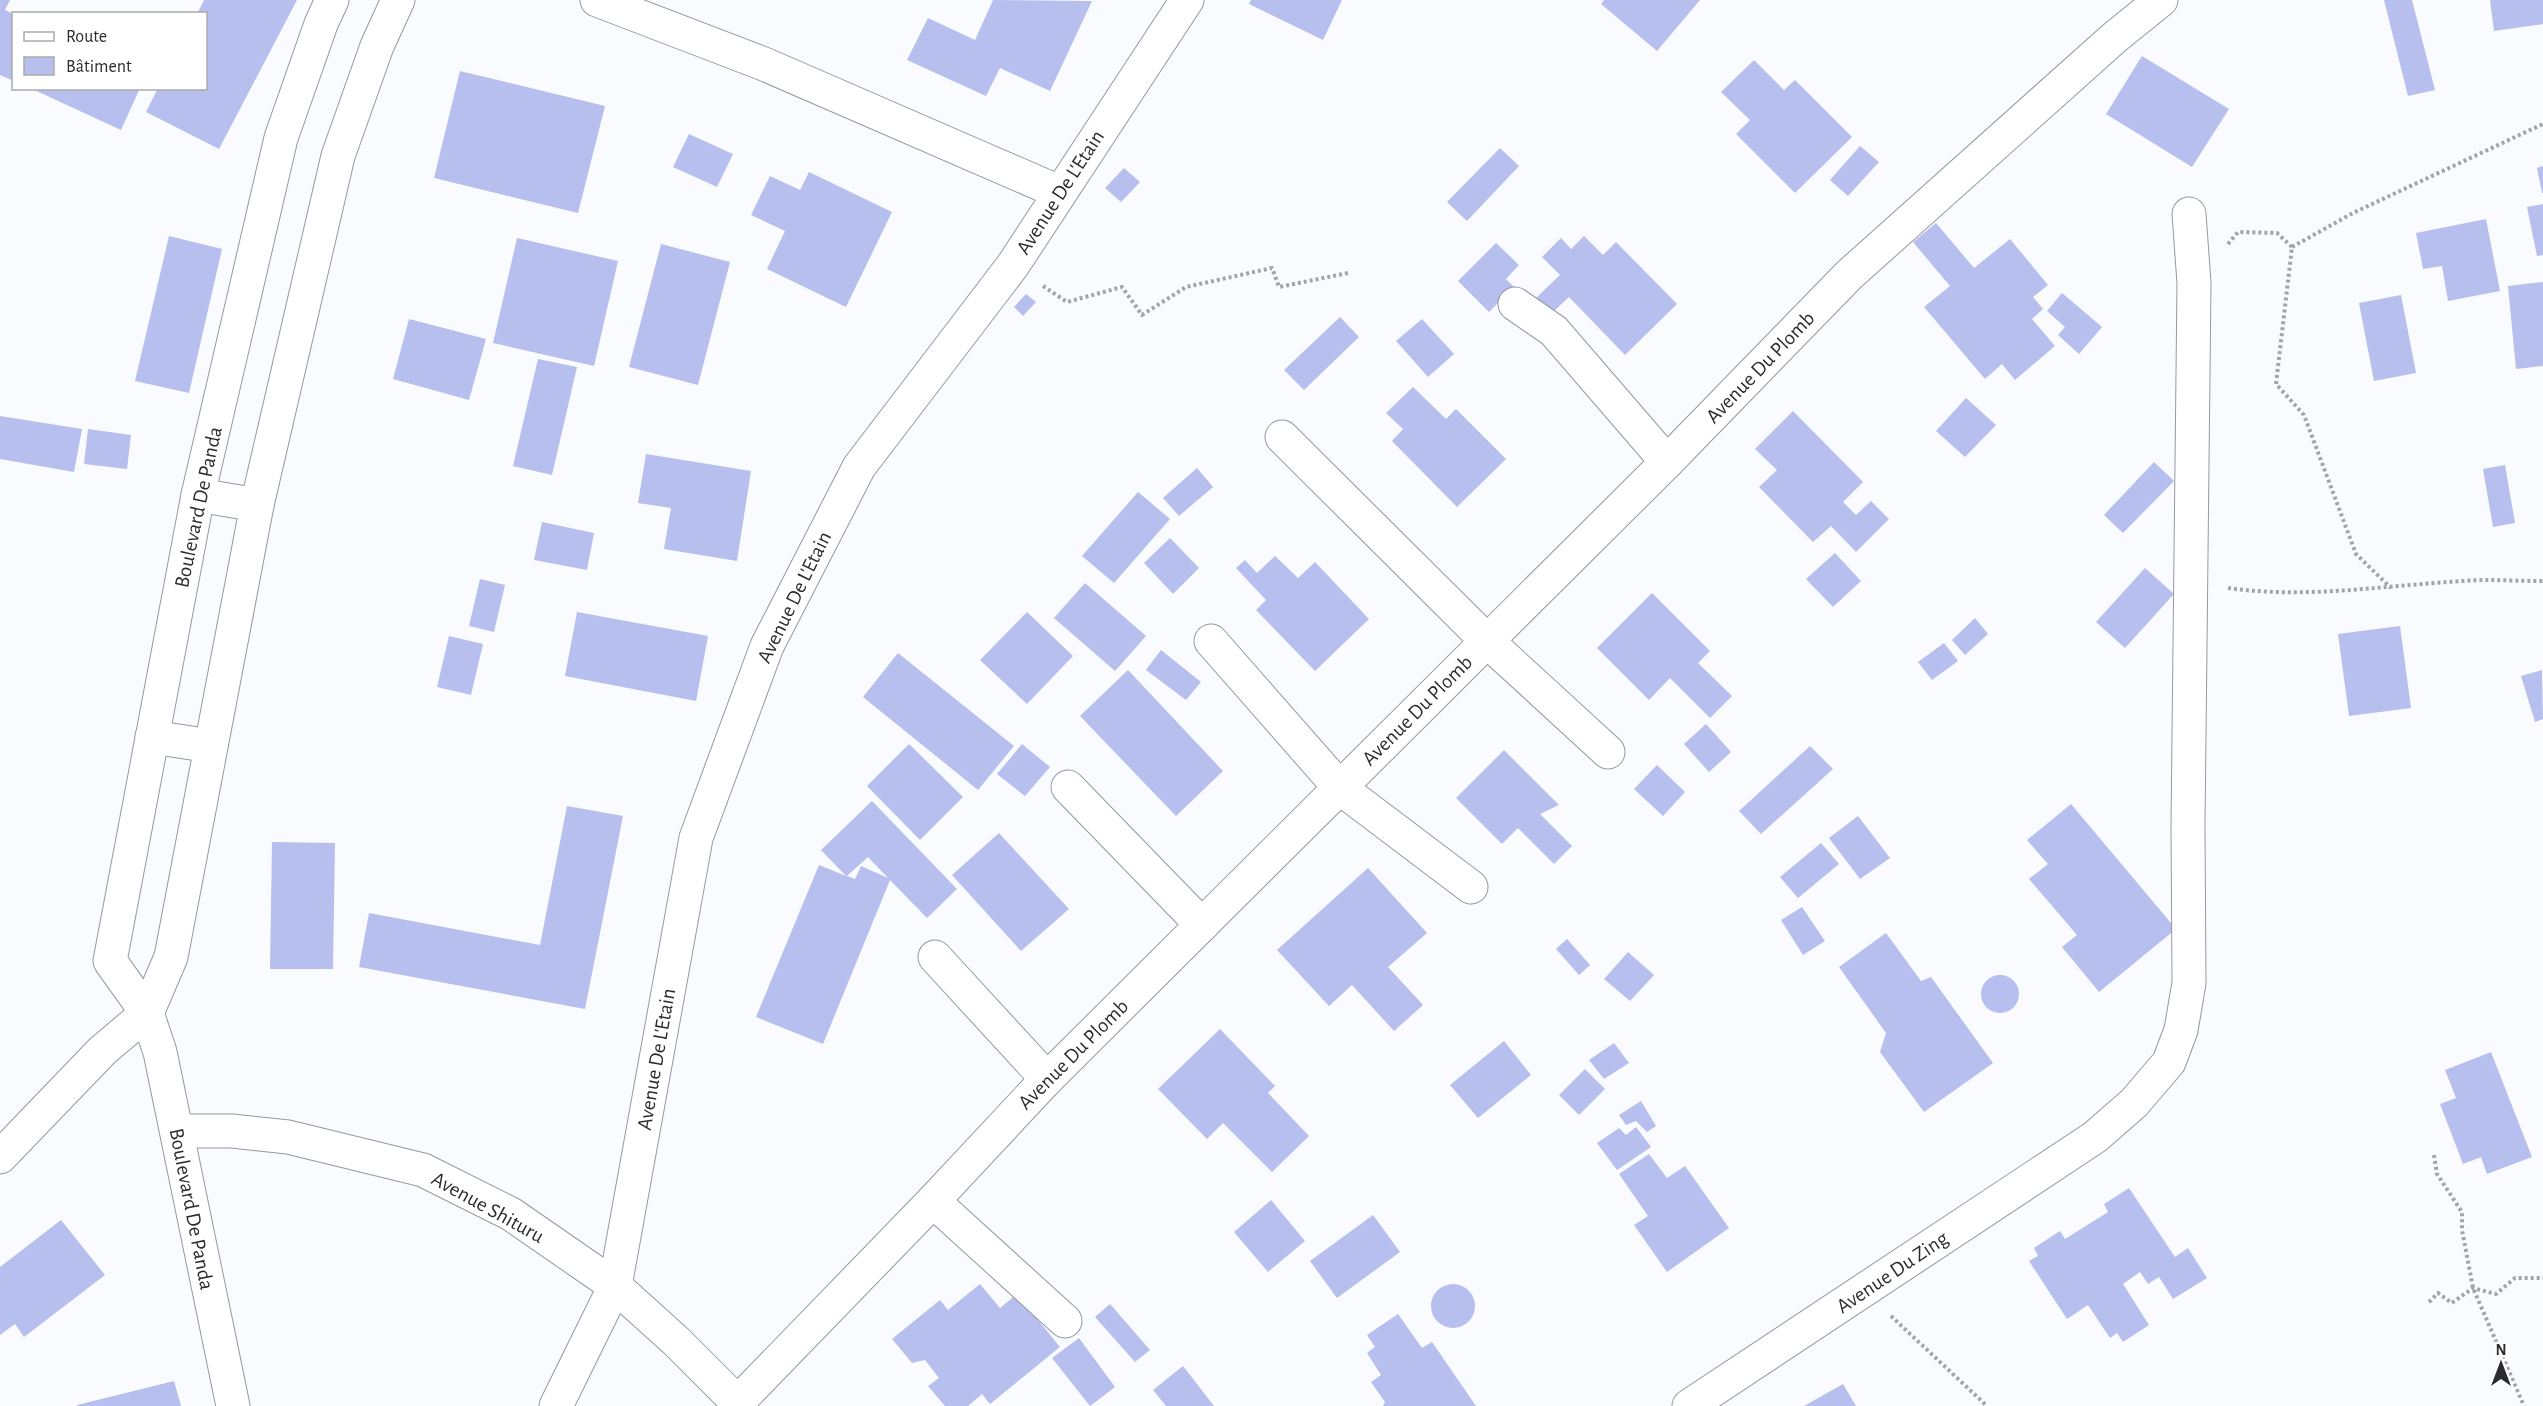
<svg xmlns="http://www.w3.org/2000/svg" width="2543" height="1406" font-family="'Alegreya Sans',sans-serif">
	<rect width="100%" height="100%" fill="#fafbff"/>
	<g fill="#b6bfed" fill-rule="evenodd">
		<path d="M 0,0 L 10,0 L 5,10 L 14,14 L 14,81 L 0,75 Z"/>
		<path d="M 204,0 L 297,0 L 219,149 L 146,112 L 158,88 L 206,88 L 206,14 L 197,14 Z"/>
		<path d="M 993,0 L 1092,1 L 1050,91 L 1000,68 L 986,96 L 907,60 L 928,18 L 975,40 Z"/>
		<path d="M 1251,0 L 1342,0 L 1323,40 L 1249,4 Z"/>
		<path d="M 1604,0 L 1700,0 L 1657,51 L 1601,4 Z"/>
		<path d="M 2384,0 L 2412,0 L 2435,90 L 2408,96 Z"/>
		<path d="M 2490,0 L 2543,0 L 2543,24 L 2494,31 Z"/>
		<path d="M 2142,56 L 2229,109 L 2192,167 L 2106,114 Z"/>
		<path d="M 1754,60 L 1784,90 L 1795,80 L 1852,137 L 1795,193 L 1736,134 L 1750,120 L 1721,92 Z"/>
		<path d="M 460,71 L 605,106 L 578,213 L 434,178 Z"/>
		<path d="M 30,88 L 140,88 L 121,130 Z"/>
		<path d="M 689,134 L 733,154 L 717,187 L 673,167 Z"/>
		<path d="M 1860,146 L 1879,162 L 1848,196 L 1830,180 Z"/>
		<path d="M 1500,148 L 1519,166 L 1467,221 L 1447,202 Z"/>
		<path d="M 2543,166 L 2543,193 L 2542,193 L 2537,168 Z"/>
		<path d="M 1124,168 L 1140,182 L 1121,202 L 1105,188 Z"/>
		<path d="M 809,172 L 892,212 L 846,307 L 767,269 L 785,231 L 751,215 L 770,176 L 800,190 Z"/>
		<path d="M 2543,204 L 2543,255 L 2537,256 L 2527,207 Z"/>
		<path d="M 2486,219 L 2500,291 L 2448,301 L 2442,266 L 2423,269 L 2416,233 Z"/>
		<path d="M 1936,223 L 1974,268 L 2010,239 L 2048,285 L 2033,297 L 2043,309 L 2032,319 L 2055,346 L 2015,380 L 2002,364 L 1985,379 L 1924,307 L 1950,286 L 1913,242 Z"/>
		<path d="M 169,236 L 222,249 L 189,393 L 135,381 Z"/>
		<path d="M 1584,236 L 1603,255 L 1616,242 L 1677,304 L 1625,355 L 1569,297 L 1552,313 L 1536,298 L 1560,275 L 1542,257 L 1561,238 L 1571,249 Z"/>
		<path d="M 517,238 L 618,261 L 594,366 L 493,343 Z"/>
		<path d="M 1496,243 L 1519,265 L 1506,279 L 1514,287 L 1489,312 L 1458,281 Z"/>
		<path d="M 661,244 L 730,262 L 698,385 L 629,367 Z"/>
		<path d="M 2543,282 L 2543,366 L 2516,369 L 2508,286 Z"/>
		<path d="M 2062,293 L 2102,327 L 2079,354 L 2058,335 L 2065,327 L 2047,311 Z"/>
		<path d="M 1026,294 L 1036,302 L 1023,316 L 1014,307 Z"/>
		<path d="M 2401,295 L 2416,373 L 2374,381 L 2359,303 Z"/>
		<path d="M 1340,317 L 1359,337 L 1304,390 L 1284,370 Z"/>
		<path d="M 409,319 L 486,339 L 469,400 L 393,379 Z"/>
		<path d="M 1422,319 L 1454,354 L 1428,377 L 1396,341 Z"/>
		<path d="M 538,359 L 577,367 L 552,475 L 513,466 Z"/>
		<path d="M 1413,387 L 1446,419 L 1456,409 L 1506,459 L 1457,507 L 1392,441 L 1403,429 L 1386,413 Z"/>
		<path d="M 1966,398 L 1996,425 L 1965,457 L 1936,431 Z"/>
		<path d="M 1793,411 L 1863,482 L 1843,502 L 1856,515 L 1871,501 L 1889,519 L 1856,552 L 1831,526 L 1813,542 L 1759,487 L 1777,470 L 1755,449 Z"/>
		<path d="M 0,416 L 82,429 L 74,472 L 0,459 Z"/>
		<path d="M 88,429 L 131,435 L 127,469 L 84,464 Z"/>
		<path d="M 646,454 L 751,471 L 737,561 L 664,549 L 671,508 L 638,503 Z"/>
		<path d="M 2154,462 L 2174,481 L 2123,533 L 2104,515 Z"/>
		<path d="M 2505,465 L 2515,523 L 2493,527 L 2483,469 Z"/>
		<path d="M 1197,468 L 1213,487 L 1179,516 L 1163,498 Z"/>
		<path d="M 1138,492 L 1170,519 L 1114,583 L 1082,556 Z"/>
		<path d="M 542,522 L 594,533 L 587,570 L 534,560 Z"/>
		<path d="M 1170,538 L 1199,568 L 1173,594 L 1144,563 Z"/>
		<path d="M 1835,553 L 1861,581 L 1833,607 L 1806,579 Z"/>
		<path d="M 1275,556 L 1298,578 L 1315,562 L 1369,619 L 1315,671 L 1256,610 L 1266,600 L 1236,568 L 1245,560 L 1257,573 Z"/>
		<path d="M 2145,568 L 2174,594 L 2125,648 L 2096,622 Z"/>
		<path d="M 480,579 L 505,585 L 494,632 L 469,626 Z"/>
		<path d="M 1085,583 L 1146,636 L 1115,671 L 1054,618 Z"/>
		<path d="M 1652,593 L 1710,651 L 1698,663 L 1732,696 L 1710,718 L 1670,678 L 1649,700 L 1597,648 Z"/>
		<path d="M 577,612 L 708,636 L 696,701 L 565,676 Z"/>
		<path d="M 1027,612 L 1073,656 L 1027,704 L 980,660 Z"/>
		<path d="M 1975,618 L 1988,634 L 1965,655 L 1952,640 Z"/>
		<path d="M 2400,626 L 2411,708 L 2349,716 L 2338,634 Z"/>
		<path d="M 449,636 L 483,644 L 471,695 L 437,687 Z"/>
		<path d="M 1944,643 L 1958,661 L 1932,680 L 1918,662 Z"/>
		<path d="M 1161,650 L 1201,682 L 1186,700 L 1146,670 Z"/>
		<path d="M 898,653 L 1014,746 L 978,790 L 863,697 Z"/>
		<path d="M 1128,670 L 1223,771 L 1176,816 L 1080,716 Z"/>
		<path d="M 2542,670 L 2543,719 L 2535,722 L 2521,676 Z"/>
		<path d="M 1706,724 L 1731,752 L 1709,772 L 1684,744 Z"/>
		<path d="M 909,744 L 963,797 L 920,840 L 867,786 Z"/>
		<path d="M 1022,744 L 1050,767 L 1025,796 L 997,774 Z"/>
		<path d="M 1810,746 L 1833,769 L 1761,834 L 1739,811 Z"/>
		<path d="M 1504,750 L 1559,805 L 1540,814 L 1572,846 L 1554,864 L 1518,828 L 1502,844 L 1456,798 Z"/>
		<path d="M 1657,765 L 1685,792 L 1663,816 L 1634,789 Z"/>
		<path d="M 872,801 L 957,889 L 927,918 L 890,880 L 823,1044 L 756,1017 L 819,865 L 846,876 L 821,850 ZM 868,857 L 888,878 L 861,866 L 855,879 L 847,876 Z"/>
		<path d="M 2071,804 L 2176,929 L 2099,992 L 2062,947 L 2077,935 L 2029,879 L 2048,864 L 2027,840 Z"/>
		<path d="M 567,806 L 623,816 L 585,1009 L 359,967 L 369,913 L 540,945 Z"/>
		<path d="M 1858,816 L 1890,858 L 1860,879 L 1829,838 Z"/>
		<path d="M 999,833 L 1069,909 L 1021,951 L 952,875 Z"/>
		<path d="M 272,842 L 335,843 L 333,969 L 270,969 Z"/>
		<path d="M 1821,843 L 1839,864 L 1798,898 L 1780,877 Z"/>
		<path d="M 1368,868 L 1427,933 L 1388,967 L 1423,1005 L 1394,1031 L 1352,985 L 1329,1006 L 1277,950 Z"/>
		<path d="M 1802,907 L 1825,941 L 1803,955 L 1781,920 Z"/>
		<path d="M 1886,933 L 1921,981 L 1931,977 L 1993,1063 L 1924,1112 L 1880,1052 L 1886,1033 L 1839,967 Z"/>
		<path d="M 1567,939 L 1590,965 L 1579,975 L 1556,949 Z"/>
		<path d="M 1628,952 L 1654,975 L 1630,1001 L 1604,979 Z"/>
		<circle cx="2000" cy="994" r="19"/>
		<path d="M 1220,1029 L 1275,1086 L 1268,1093 L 1309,1136 L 1272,1172 L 1223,1123 L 1207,1139 L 1158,1089 Z"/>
		<path d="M 1504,1041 L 1531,1075 L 1478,1118 L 1450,1085 Z"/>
		<path d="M 1614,1043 L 1629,1063 L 1604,1079 L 1589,1060 Z"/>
		<path d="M 2491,1052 L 2532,1157 L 2487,1174 L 2481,1157 L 2463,1164 L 2440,1104 L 2456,1098 L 2445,1070 Z"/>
		<path d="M 1585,1069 L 1605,1089 L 1579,1115 L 1559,1095 Z"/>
		<path d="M 1641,1101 L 1656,1126 L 1647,1132 L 1636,1121 L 1626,1125 L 1619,1115 Z"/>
		<path d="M 1636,1127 L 1651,1147 L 1617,1170 L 1597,1143 L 1619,1128 L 1626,1135 Z"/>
		<path d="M 1649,1154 L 1667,1178 L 1685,1166 L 1729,1228 L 1667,1272 L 1634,1225 L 1648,1216 L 1619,1174 Z"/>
		<path d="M 2129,1188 L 2175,1257 L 2188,1248 L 2207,1278 L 2173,1299 L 2159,1277 L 2148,1284 L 2140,1272 L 2123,1284 L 2149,1325 L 2123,1342 L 2117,1333 L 2110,1338 L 2088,1305 L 2067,1319 L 2029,1261 L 2038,1256 L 2034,1248 L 2060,1231 L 2065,1239 L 2108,1212 L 2104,1204 Z"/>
		<path d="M 1271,1200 L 1305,1241 L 1268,1272 L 1234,1232 Z"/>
		<path d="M 1373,1215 L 1400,1252 L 1337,1298 L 1310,1261 Z"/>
		<path d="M 61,1220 L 105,1275 L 24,1337 L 15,1324 L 0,1335 L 0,1267 Z"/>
		<circle cx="1453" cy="1306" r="22"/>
		<path d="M 980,1284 L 1000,1308 L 1017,1294 L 1060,1347 L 990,1404 L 982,1394 L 968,1406 L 945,1406 L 928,1386 L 939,1378 L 925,1360 L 912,1363 L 892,1339 L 940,1300 L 948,1310 Z"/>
		<path d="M 1110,1304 L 1150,1350 L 1135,1362 L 1095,1317 Z"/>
		<path d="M 1398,1314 L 1422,1348 L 1432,1342 L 1476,1406 L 1383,1406 L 1385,1402 L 1371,1382 L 1381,1375 L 1367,1353 L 1375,1347 L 1367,1335 Z"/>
		<path d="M 1079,1338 L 1115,1387 L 1090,1406 L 1052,1358 Z"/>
		<path d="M 1183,1366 L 1214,1406 L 1166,1406 L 1153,1390 Z"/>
		<path d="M 174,1381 L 181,1406 L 77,1406 L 77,1405 Z"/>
		<path d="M 1843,1384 L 1856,1406 L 1804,1406 Z"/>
	</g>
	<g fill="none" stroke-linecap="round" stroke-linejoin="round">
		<defs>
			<g id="minor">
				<path d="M 597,0 L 764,64 L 1059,192"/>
				<path d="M 1515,304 L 1554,331 L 1667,462"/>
				<path d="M 1282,437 L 1486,640 L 1608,752"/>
				<path d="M 198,495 L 257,505"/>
				<path d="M 1211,641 L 1340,788 L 1471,887"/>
				<path d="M 152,737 L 211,746"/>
				<path d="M 1068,787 L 1202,925"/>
				<path d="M 935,957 L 1047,1079"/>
				<path d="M 177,1131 L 232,1131 L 288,1137 L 423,1170 L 511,1214 L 615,1286 L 676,1341 L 741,1406"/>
				<path d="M 0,1157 L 102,1051 L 147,1013 L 171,957 L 257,505 L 338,156 L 377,46 L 398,0"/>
				<path d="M 933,1201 L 1065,1321"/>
				<path d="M 738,1402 L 933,1201 L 1047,1079 L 1667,462 L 1849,275 L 2114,38 L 2161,0"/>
				<path d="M 233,1406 L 160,1052 L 147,1013 L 110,961 L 198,495 L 281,138 L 321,24 L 332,0"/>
				<path d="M 556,1406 L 615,1286 L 696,838 L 767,646 L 859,467 L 1013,265 L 1187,0"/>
				<path d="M 1689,1406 L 2095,1137 L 2134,1103 L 2169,1062 L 2181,1030 L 2189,983 L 2188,826 L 2194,283 L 2189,214"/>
			</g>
		</defs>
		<use href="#minor" stroke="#9698a0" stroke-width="35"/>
		<g stroke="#a3a4a8" stroke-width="4" stroke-dasharray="3 3" stroke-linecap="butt">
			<path d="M 2228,244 L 2238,232 L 2277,233 L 2292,247 L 2276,384 L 2304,415 L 2356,554 L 2391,588"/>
			<path d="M 2292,247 L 2353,213 L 2543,124"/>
			<path d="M 1043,286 L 1067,302 L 1122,287 L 1142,315 L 1186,287 L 1272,268 L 1279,287 L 1348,273"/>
			<path d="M 2228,588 C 2313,600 2398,583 2484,580 C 2503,580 2523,581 2543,581"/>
			<path d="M 2434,1155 L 2437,1174 L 2462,1212 L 2462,1230 L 2473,1288 L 2524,1406"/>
			<path d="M 2429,1302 L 2438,1293 L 2452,1303 L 2473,1288 L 2496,1294 L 2515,1278 L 2543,1278"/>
			<path d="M 1891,1316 L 1987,1406"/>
		</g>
		<use href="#minor" stroke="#fff" stroke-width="33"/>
	</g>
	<g text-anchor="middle" stroke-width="4.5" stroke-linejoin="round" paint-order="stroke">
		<g font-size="21" fill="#2c2c30" stroke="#fff">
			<text transform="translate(1060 192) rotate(-57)" y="7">Avenue De L'Etain</text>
			<text transform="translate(1760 367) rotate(-46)" y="7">Avenue Du Plomb</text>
			<text transform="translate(198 507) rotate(-78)" y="7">Boulevard De Panda</text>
			<text transform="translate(794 597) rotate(-64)" y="7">Avenue De L'Etain</text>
			<text transform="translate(1417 710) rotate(-45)" y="7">Avenue Du Plomb</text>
			<text transform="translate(1073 1054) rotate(-45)" y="7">Avenue Du Plomb</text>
			<text transform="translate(656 1059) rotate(-80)" y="7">Avenue De L'Etain</text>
			<text transform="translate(488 1207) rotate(29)" y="7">Avenue Shituru</text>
			<text transform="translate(192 1209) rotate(79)" y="7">Boulevard De Panda</text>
			<text transform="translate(1892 1272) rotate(-34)" y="7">Avenue Du Zing</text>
		</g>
	</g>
	<rect x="12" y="12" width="195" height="78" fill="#ffffff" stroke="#ababac" stroke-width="1.5"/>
	<rect x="24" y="32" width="30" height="9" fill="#ffffff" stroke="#ababac" stroke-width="1.5"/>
	<text x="66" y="42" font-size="18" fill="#2c2c30">Route</text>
	<rect x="24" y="57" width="30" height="18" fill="#b6bfed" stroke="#ababac" stroke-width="1.5"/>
	<text x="66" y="72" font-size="18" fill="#2c2c30">Bâtiment</text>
	<g transform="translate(2501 1364)" stroke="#ffffff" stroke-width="4.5" paint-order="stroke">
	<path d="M0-4.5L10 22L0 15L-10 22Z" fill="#2c2c30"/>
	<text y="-9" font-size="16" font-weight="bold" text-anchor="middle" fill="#2c2c30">N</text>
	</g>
</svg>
